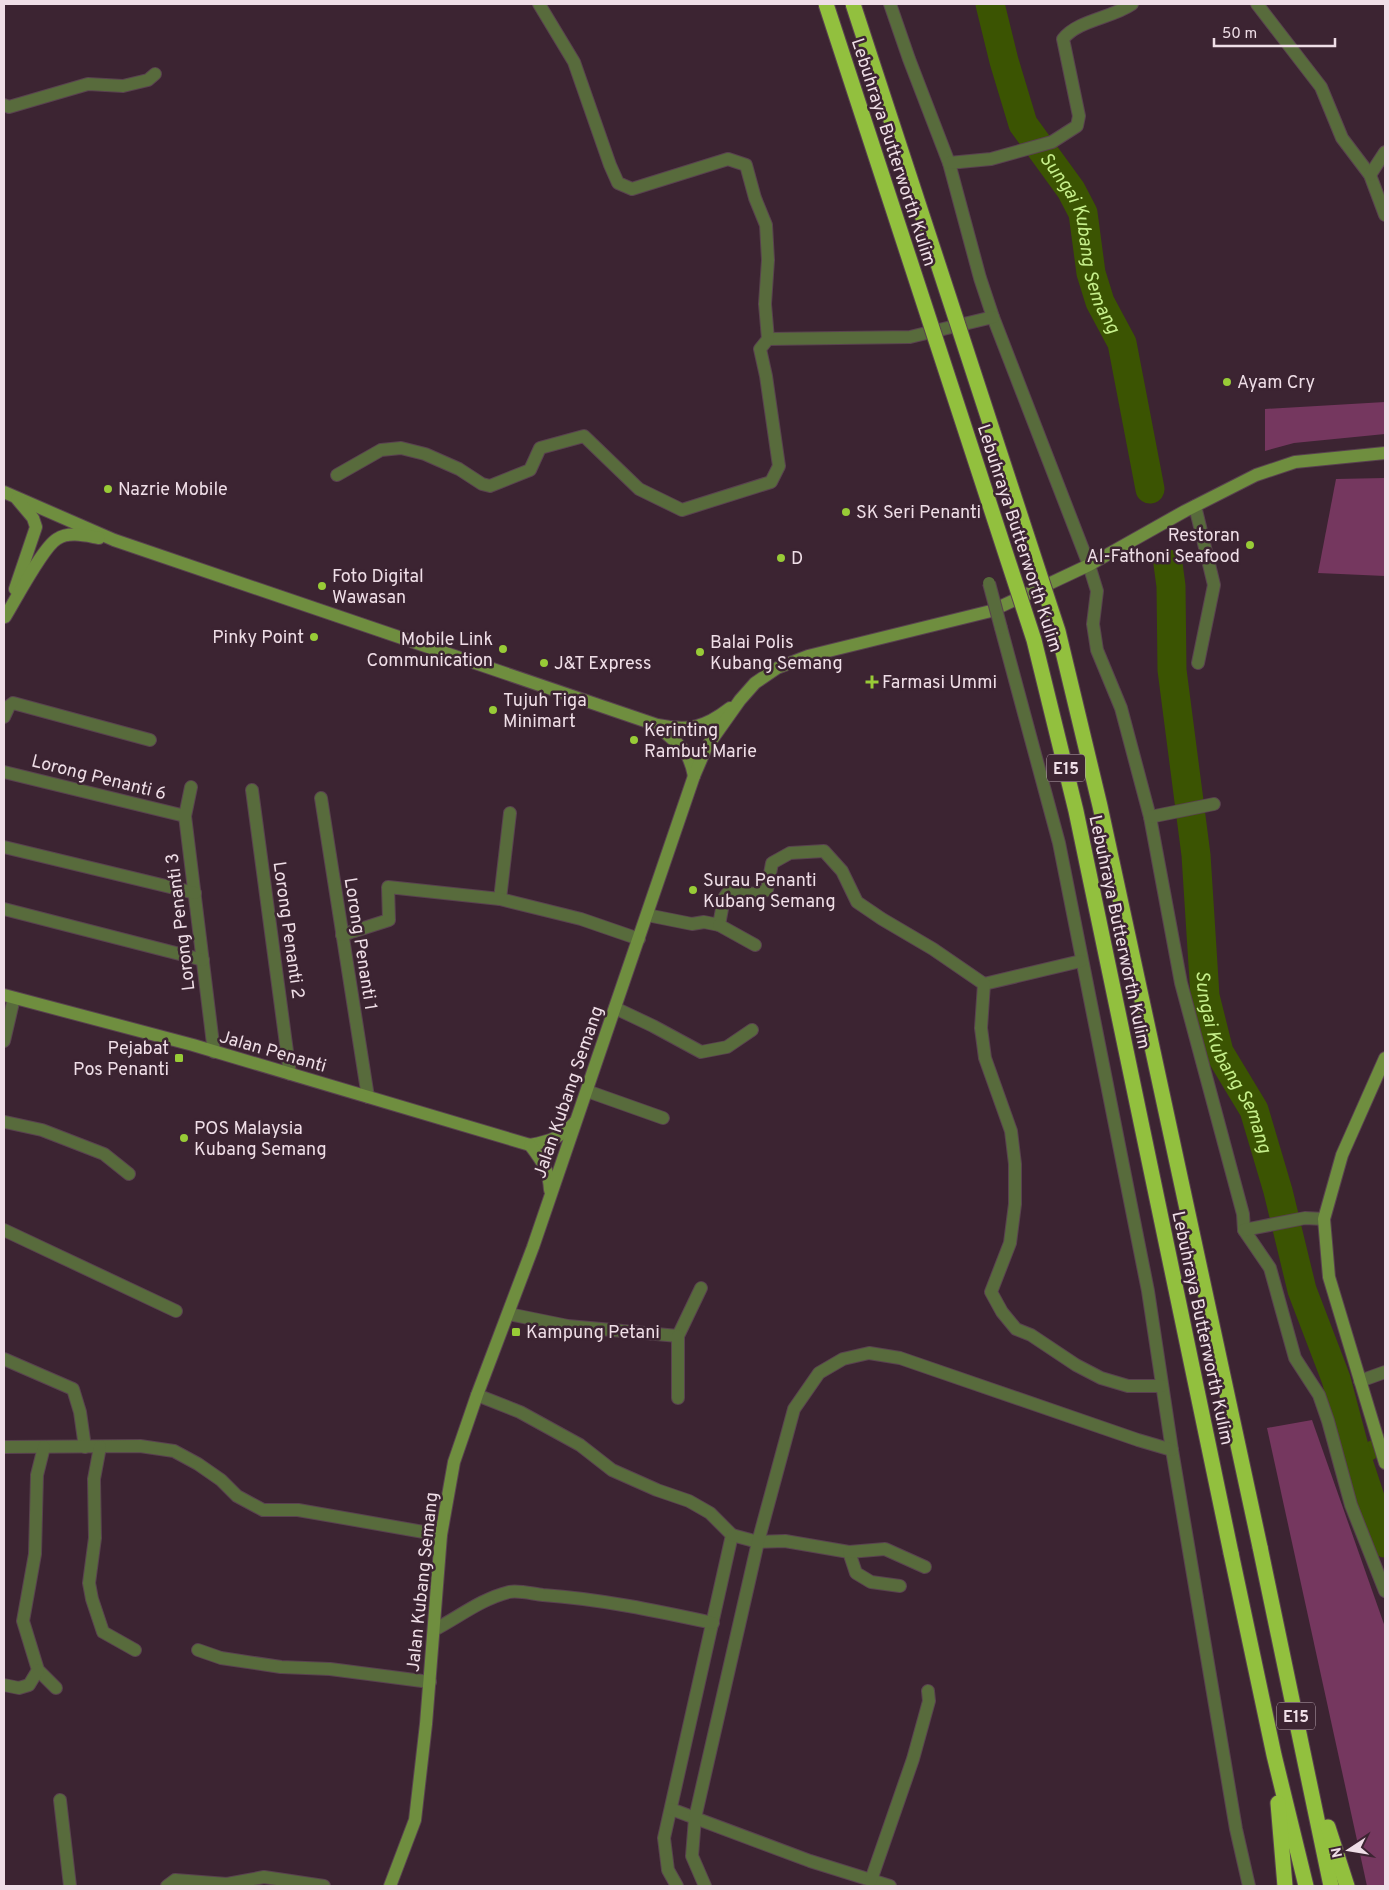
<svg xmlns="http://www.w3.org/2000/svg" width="1389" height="1890" font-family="Overpass,sans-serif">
	<rect width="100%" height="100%" fill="#3c2432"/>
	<g fill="#75375f">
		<path d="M 1385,402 L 1385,434 L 1294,443 L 1265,451 L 1265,409 Z"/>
		<path d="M 1385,478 L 1385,576 L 1318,573 L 1336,479 Z"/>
		<path d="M 1312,1420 L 1385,1627 L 1385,1886 L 1367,1886 L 1267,1428 Z"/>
	</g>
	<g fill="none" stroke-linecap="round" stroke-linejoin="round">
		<path stroke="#3b5402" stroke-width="18" d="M 1357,1458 L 1385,1443"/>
		<g stroke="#3b5402" stroke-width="29">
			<path id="s1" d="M 990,4 L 1004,61 L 1023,124 L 1071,190 L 1083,213 L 1091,273 L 1100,302 L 1122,343 L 1150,489"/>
			<path id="s2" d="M 1168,564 L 1171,586 L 1172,670 L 1196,855 L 1205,996 L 1219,1052 L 1254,1110 L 1278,1191 L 1302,1290 L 1336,1379 L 1357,1458 L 1385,1543"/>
		</g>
		<defs>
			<g id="street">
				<path d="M 890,4 L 909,59 L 949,163 L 980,278 L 993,317 L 1089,565 L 1097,591 L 1093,624 L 1097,650 L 1121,708 L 1150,817 L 1181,983 L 1243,1214 L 1244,1230 L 1270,1268 L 1295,1358 L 1319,1395 L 1328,1421 L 1351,1505 L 1385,1591"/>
				<path d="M 1257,4 L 1321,87 L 1342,138 L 1370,175 L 1385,215"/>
				<path d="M 4,105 L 9,107 L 88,84 L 123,86 L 148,80 L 155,74"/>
				<path d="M 949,163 L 991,159 L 1052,142 L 1077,126 L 1079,116 L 1063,39 C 1078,20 1112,18 1132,4"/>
				<path d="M 1370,175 L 1385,152"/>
				<path d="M 768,339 L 910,337 L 993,317"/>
				<path d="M 337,475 L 381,450 L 401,448 L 425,454 L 459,469 L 482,484 L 490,486 L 530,470 L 540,448 L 584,436 L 639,489 L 682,510 L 771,482 L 779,466 L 766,376 L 760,349 L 768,339 L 765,304 L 768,260 L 766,225 L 755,198 L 746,165 L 728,159 L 632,189 L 618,183 L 610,165 L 574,62 L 539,4"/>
				<path d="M 1195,506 L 1214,585 L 1198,663"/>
				<path d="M 1001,628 L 1059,843 L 1148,1291 L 1172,1450 L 1236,1829 L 1249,1886"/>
				<path d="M 4,717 L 9,706 L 13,703 L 150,740"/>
				<path d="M 4,772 L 185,816"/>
				<path d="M 191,787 L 185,816 L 214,1052"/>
				<path d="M 252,790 L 290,1074"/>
				<path d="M 321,798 L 368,1097"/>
				<path d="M 1150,817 L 1214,804"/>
				<path d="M 4,847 L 195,893"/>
				<path d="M 500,899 L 510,813"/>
				<path d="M 4,909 L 203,960"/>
				<path d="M 647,915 L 692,924 L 704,922 L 719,925 L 724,898 L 729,891 L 756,894 L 767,890 L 772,863 L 790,853 L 824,851 L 842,871 L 857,902 L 882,919 L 933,949 L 984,984 L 1081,961"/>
				<path d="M 719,925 L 755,945"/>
				<path d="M 342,935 L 389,920 L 388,887 L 500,899 L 581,919 L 639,939"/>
				<path d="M 984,984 L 981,1028 L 985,1058 L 1011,1131 L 1015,1164 L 1015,1204 L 1010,1243 L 991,1292 L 1002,1312 L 1016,1329 L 1031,1335 L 1076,1365 L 1101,1378 L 1128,1386 L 1162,1386"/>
				<path d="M 615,1008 L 653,1026 L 701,1052 L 727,1047 L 752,1030"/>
				<path d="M 4,1041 L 14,998"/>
				<path d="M 587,1091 L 663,1118"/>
				<path d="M 5,1122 L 42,1130 L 104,1154 L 129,1174"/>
				<path d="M 4,1230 L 176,1311"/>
				<path d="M 1244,1230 L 1305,1218 L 1324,1219"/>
				<path d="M 509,1314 L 568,1326 L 678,1336 L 701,1288"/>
				<path d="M 678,1336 L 678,1398"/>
				<path d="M 4,1359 L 73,1389 L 80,1412 L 85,1447"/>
				<path d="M 1360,1381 L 1385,1372"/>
				<path d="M 477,1395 L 520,1412 L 580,1445 L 612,1470 L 657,1490 L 689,1501 L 710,1513 L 732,1535 L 664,1838 L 668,1870 L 677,1886"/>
				<path d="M 4,1447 L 140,1446 L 174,1451 L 198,1464 L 221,1480 L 237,1496 L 263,1510 L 298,1510 L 441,1535"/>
				<path d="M 44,1447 L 37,1475 L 35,1554 L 23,1621 L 38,1670 L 56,1688"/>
				<path d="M 100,1447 L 94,1479 L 95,1538 L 89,1583 L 92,1599 L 103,1632 L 135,1650"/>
				<path d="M 732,1535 L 758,1542 L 785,1541 L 849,1552 L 856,1573 L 871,1582 L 900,1586"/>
				<path d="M 849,1552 L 885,1549 L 925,1567"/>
				<path d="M 434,1630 C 459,1617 481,1599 509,1592 C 519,1590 533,1594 543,1595 C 601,1599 657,1611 713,1623"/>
				<path d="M 198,1650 L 221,1658 L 281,1667 L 330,1669 L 430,1682"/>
				<path d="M 4,1685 L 19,1688 L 29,1685 L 38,1670"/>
				<path d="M 60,1800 L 70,1886"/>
				<path d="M 671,1809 L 810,1861 L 890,1886"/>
				<path d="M 871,1880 L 913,1759 L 929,1701 L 928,1691"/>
				<path d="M 167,1886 L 175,1880 L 227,1884 L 264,1877 L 324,1886"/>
				<path d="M 705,1886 L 692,1856 L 695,1818 L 758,1542 L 794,1409 L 819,1373 L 843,1359 L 869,1353 L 900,1358 L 1138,1440 L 1172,1450"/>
			</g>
			<g id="secondary">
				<path d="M 4,492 L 114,540 L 657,725 C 689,731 704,728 730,708"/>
				<path d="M 15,589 L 36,527 L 33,518 L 17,499"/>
				<path d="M 5,617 C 15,601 43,547 57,539 C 69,531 87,536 99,538"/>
				<path d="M 657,725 C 678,746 688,746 694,776"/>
				<path d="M 4,995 L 193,1045 L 530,1145 C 551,1141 560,1138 575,1122"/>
				<path d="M 1385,1058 L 1342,1155 L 1324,1219 L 1329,1277 L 1385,1463"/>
				<path d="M 530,1145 C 542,1161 549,1170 550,1190"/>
				<path d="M 390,1886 L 415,1820 L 426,1724 L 441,1535 L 454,1462 L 477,1395 L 533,1247 L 694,776 L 706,748 L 740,700 L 755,683 L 777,668 L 808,656 L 991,611 L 1089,565 L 1185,511 L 1256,475 L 1295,462 L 1385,453"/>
			</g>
			<g id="highway">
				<path d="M 1260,1547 L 1331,1886"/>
				<path d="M 1231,1553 L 1274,1755 L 1306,1886"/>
				<path d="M 1278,1803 L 1285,1886"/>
				<path d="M 1328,1827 L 1347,1886"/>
			</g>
		</defs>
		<use href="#street" stroke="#59424f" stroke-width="14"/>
		<use href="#secondary" stroke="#59424f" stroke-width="14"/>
		<use href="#highway" stroke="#59424f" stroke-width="17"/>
		<use href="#street" stroke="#586b3c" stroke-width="12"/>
		<use href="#secondary" stroke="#6f8e3f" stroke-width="12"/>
		<use href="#highway" stroke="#92c03e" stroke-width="15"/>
		<defs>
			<path id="street-bridge" d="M 989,583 L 1001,628"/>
			<g id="highway-bridge">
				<path d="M 826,4 L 1034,640 L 1076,811 L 1231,1553"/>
				<path d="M 853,4 L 1058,631 L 1100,806 L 1260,1547"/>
			</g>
		</defs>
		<use href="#street-bridge" stroke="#59424f" stroke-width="14" stroke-linecap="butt"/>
		<use href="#highway-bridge" stroke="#59424f" stroke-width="17" stroke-linecap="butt"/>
		<use href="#street-bridge" stroke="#586b3c" stroke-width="12"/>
		<use href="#highway-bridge" stroke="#92c03e" stroke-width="15"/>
	</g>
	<g fill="#98cb37" stroke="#3c2432" stroke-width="2">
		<circle cx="1227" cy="382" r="5"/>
		<circle cx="108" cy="489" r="5"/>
		<circle cx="846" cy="512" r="5"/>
		<circle cx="1250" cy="545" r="5"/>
		<circle cx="781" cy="558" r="5"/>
		<circle cx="322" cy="586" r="5"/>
		<circle cx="314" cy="637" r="5"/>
		<circle cx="503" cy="649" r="5"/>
		<circle cx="700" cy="652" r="5"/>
		<circle cx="544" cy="663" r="5"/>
		<path d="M869.5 674.5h5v5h5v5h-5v5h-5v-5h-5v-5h5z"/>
		<circle cx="493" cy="710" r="5"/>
		<circle cx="634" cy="740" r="5"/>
		<circle cx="693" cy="890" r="5"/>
		<rect x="174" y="1053" width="10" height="10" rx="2.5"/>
		<circle cx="184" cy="1138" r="5"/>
		<rect x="511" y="1327" width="10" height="10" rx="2.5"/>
	</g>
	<g text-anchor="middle" stroke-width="5" stroke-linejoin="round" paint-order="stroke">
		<g fill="#3c2432" stroke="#b9a6b1" stroke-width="1">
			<rect x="1047" y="754.5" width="38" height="27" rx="4"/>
			<rect x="1277" y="1702.5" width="38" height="27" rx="4"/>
		</g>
		<g font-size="16" font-weight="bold" fill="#efdee7">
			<text x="1066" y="774">E15</text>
			<text x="1296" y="1722">E15</text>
		</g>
		<g font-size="18" fill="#efdee7" stroke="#3c2432">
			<text transform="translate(894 152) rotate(72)" y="6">Lebuhraya Butterworth Kulim</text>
			<text transform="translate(1020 538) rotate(72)" y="6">Lebuhraya Butterworth Kulim</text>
			<text transform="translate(99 777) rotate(14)" y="6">Lorong Penanti 6</text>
			<text transform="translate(180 922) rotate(-97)" y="6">Lorong Penanti 3</text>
			<text transform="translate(289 930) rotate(82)" y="6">Lorong Penanti 2</text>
			<text transform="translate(1120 932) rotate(78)" y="6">Lebuhraya Butterworth Kulim</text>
			<text transform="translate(361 944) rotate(81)" y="6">Lorong Penanti 1</text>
			<text transform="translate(273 1051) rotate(16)" y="6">Jalan Penanti</text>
			<text transform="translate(568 1092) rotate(-71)" y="6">Jalan Kubang Semang</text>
			<text transform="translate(1203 1328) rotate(78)" y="6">Lebuhraya Butterworth Kulim</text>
			<text transform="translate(422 1582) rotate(-84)" y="6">Jalan Kubang Semang</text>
		</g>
		<g font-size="18" fill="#efdee7" stroke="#3c2432" text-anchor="start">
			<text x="1237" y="388">Ayam Cry</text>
			<text x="118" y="495">Nazrie Mobile</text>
			<text x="856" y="518">SK Seri Penanti</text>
			<text x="1240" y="541" text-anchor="end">Restoran<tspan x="1240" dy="21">Al-Fathoni Seafood</tspan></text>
			<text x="791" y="564">D</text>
			<text x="332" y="582">Foto Digital<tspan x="332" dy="21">Wawasan</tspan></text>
			<text x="304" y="643" text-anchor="end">Pinky Point</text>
			<text x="493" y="645" text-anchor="end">Mobile Link<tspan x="493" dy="21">Communication</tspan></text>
			<text x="710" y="648">Balai Polis<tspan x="710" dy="21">Kubang Semang</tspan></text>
			<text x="554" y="669">J&amp;T Express</text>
			<text x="882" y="688">Farmasi Ummi</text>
			<text x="503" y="706">Tujuh Tiga<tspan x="503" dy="21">Minimart</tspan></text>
			<text x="644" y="736">Kerinting<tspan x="644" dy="21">Rambut Marie</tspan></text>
			<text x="703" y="886">Surau Penanti<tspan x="703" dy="21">Kubang Semang</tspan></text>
			<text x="169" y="1054" text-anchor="end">Pejabat<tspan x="169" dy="21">Pos Penanti</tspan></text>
			<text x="194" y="1134">POS Malaysia<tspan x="194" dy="21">Kubang Semang</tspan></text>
			<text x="526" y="1338">Kampung Petani</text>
		</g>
		<g font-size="19" font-style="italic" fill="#c6ef8b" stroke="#3c2432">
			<text dy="7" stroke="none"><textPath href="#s1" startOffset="259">Sungai Kubang Semang</textPath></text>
			<text dy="7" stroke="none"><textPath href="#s2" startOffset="506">Sungai Kubang Semang</textPath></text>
		</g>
	</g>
	<rect width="1389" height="1890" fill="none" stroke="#efdee7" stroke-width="10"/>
	<g transform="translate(1349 1850) rotate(258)" stroke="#3c2432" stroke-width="4" paint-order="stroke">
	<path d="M0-4L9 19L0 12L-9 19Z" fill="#efdee7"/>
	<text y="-8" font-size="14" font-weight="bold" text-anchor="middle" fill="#efdee7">N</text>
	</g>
	<path d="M1214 38v8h121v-8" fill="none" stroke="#efdee7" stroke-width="2.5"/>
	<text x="1222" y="38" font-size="15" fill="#efdee7" stroke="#3c2432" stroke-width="4" paint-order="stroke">50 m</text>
</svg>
